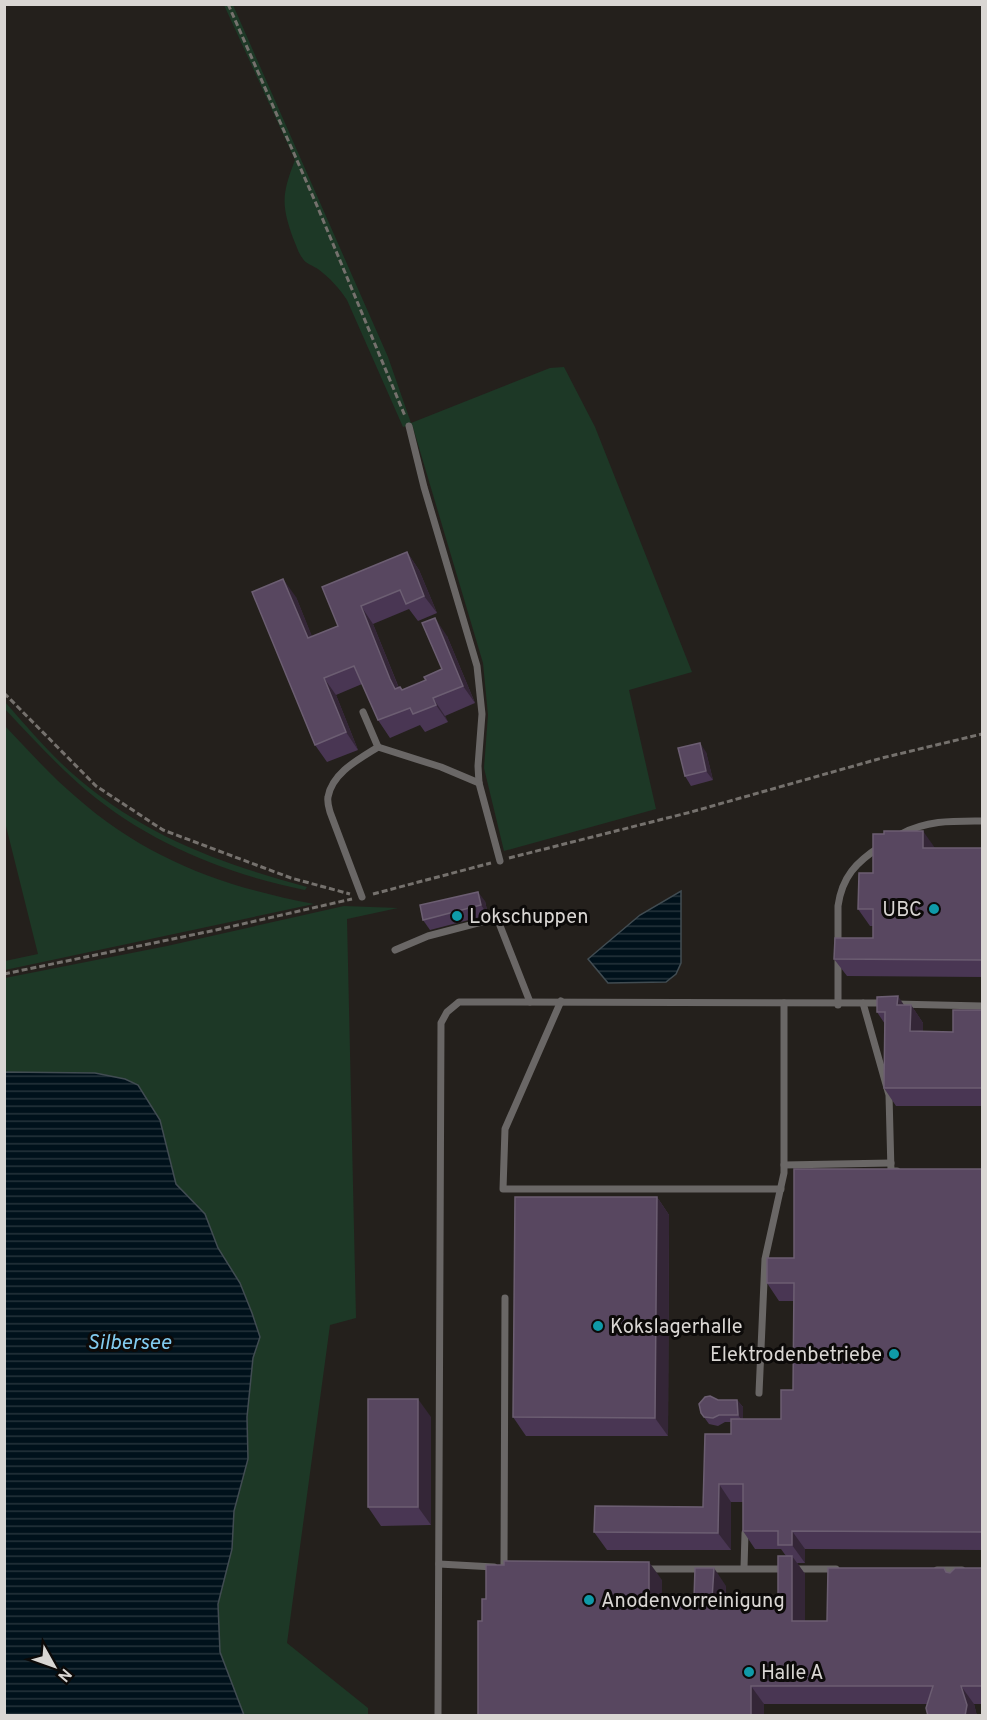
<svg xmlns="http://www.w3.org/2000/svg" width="987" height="1720" font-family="Overpass,sans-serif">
	<defs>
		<pattern id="water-rules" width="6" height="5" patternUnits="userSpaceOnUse" patternTransform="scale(1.5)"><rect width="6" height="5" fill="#00111b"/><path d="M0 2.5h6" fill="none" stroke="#25333b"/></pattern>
	</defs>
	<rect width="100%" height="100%" fill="#24201c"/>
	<g fill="#1d3826">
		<path d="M 224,5 L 233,5 L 388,357 L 411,423 L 550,368 L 564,367 L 595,427 L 692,672 L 629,690 L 656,809 L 504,851 L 484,768 L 488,715 L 483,663 L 412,424 L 403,427 L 347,300 C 339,288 330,278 318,269 C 314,266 306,264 303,259 C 298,253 296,244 293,238 C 281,204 282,194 295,160 Z"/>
		<path d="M 5,702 C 29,729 53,758 81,781 C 149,838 223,864 307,887 L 305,890 C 226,874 149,843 86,790 C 57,765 31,737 5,709 Z"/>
		<path d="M 5,726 C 28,750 50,775 76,797 C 146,859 224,887 314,904 L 5,970 L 5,961 L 38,954 L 5,822 Z"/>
		<path d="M 344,906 L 398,908 L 347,919 L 356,1318 L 330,1325 L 287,1643 L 368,1708 L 368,1715 L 244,1715 L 220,1652 L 218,1604 L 232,1549 L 234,1511 L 248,1459 L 247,1417 L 253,1358 L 260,1337 L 240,1283 L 218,1248 L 205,1214 L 176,1184 L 170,1163 L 26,1073 L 5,1072 L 5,978 L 167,946 Z"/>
	</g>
	<g fill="url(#water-rules)" stroke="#414c52" stroke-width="1.5">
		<path d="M 681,891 L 681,963 L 676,974 L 666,982 L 608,983 L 588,959 L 640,915 Z"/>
		<path d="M 5,1072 L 95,1073 L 125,1079 L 138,1085 L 160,1120 L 176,1184 L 205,1214 L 218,1248 L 240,1283 L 252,1313 L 260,1337 L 253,1358 L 247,1417 L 248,1459 L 234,1511 L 232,1549 L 218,1604 L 220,1652 L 244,1715 L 5,1715 Z"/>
	</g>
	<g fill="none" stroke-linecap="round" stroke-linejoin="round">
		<g stroke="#75716d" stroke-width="3" stroke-dasharray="6 3" stroke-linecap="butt">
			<path d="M 228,4 L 318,208 L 405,416"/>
			<path d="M 4,693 L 96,786 L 163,830 L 291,878 L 350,894"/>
			<path d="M 509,858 L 691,812 L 882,758 L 982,734"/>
			<path d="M 373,894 L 491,863"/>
			<path d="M 4,974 L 216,930 L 352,899"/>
		</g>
		<g stroke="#6a6766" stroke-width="7">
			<path d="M 409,426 L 424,487 L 477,666 L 482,714 L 478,766 L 479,783 L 500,861"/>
			<path d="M 378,747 L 441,767 L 479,783"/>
			<path d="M 901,834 C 928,820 953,821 982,821"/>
			<path d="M 362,897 L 330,812 C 329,808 327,802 328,797 C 332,773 359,759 378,747 L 363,712"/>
			<path d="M 395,950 L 428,936 L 497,918 L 530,1002"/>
			<path d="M 561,1001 L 505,1129 L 503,1189 L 781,1189"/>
			<path d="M 863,1003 L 889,1095 L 891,1171 L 897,1171"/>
			<path d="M 895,1004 L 982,1006"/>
			<path d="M 838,1005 L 838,906 C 842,877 856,862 881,846"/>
			<path d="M 784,1165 L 891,1163"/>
			<path d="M 759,1393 L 765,1259 L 784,1173 L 784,1003"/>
			<path d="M 439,1564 L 494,1567"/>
			<path d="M 504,1568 L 505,1298"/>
			<path d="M 744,1568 L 745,1533"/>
			<path d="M 646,1569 L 836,1569"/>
			<path d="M 937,1570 L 962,1570"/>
			<path d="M 438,1716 L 441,1023 L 447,1012 L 459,1002 L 884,1003"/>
		</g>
	</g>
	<g fill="#493653">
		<path d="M 407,552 L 419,570 L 437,613 L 418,621 L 409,609 L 373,624 L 399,688 L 400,687 L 402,690 L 426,680 L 442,669 L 447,636 L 475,703 L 445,716 L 448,722 L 425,732 L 420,725 L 390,738 L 378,720 L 362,684 L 336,695 L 358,750 L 327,762 L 315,745 L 296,597 L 312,637 L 338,626 Z"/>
		<path d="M 706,752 L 713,780 L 691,786 L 685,776 Z"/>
		<path d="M 935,848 L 982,848 L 982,977 L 847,976 L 834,959 L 873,938 L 873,926 L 870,926 L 858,909 Z"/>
		<path d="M 485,901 L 488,915 L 430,930 L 423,920 Z"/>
		<path d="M 904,1005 L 911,1005 L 923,1023 L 923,1031 L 953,1032 L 982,1010 L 982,1106 L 896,1106 L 884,1088 L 885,1024 L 877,1012 Z"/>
		<path d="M 982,1169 L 982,1550 L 805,1549 L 805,1563 L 797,1563 L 805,1574 L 805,1621 L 827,1621 L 947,1573 L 950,1573 L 982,1568 L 982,1704 L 974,1704 L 977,1716 L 928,1716 L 927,1704 L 764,1704 L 482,1621 L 662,1580 L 662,1598 L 694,1599 L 726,1586 L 726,1599 L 778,1599 L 786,1556 L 781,1549 L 755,1549 L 743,1531 L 743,1502 L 731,1502 L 731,1550 L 607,1550 L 594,1532 L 703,1507 L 731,1434 L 731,1422 L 725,1422 L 718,1426 L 709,1424 L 701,1413 L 718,1400 L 737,1400 L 743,1407 L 743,1419 L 781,1419 L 793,1390 L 794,1301 L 779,1301 L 767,1283 L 794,1258 Z"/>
		<path d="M 657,1197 L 669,1215 L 668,1436 L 526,1436 L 513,1417 Z"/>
		<path d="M 431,1417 L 431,1525 L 381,1526 L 368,1507 Z"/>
	</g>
	<g fill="#342637">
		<path d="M 407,552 L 419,570 L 437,613 L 424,596 Z"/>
		<path d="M 283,579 L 296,597 L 320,656 L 308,638 Z"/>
		<path d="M 361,606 L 373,624 L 402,696 L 395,689 L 390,679 Z"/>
		<path d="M 435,618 L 447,636 L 475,703 L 463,686 Z"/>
		<path d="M 324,678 L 336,695 L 358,750 L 346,732 Z"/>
		<path d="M 433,698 L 445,716 L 448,722 L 436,705 Z"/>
		<path d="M 700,743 L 706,752 L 713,780 L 706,771 Z"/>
		<path d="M 923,831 L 935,848 L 923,848 Z"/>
		<path d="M 478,892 L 485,901 L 488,915 L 481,905 Z"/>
		<path d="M 898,996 L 910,1014 L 897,1005 Z"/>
		<path d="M 911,1005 L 923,1023 L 923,1049 L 910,1031 Z"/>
		<path d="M 657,1197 L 669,1215 L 668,1436 L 655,1418 Z"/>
		<path d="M 418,1399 L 431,1417 L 431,1525 L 418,1507 Z"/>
		<path d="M 737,1400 L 743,1407 L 743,1422 L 738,1415 Z"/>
		<path d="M 719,1484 L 731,1502 L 731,1550 L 718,1533 Z"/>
		<path d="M 792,1531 L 805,1549 L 805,1563 L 792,1545 Z"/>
		<path d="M 792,1556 L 805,1574 L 805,1640 L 792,1621 Z"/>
		<path d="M 649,1562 L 662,1580 L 662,1617 L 649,1598 Z"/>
		<path d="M 714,1568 L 726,1586 L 725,1617 L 712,1599 Z"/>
		<path d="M 751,1686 L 764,1704 L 764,1716 L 751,1716 Z"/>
		<path d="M 961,1686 L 974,1704 L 977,1716 L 965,1716 Z"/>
	</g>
	<g fill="#584760" stroke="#6c5e72" stroke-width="1.5">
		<path d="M 407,552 L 424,596 L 406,604 L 400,590 L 361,606 L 390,679 L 395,689 L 400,687 L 402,690 L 426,680 L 424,677 L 442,669 L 422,623 L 435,618 L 463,686 L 433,698 L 436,705 L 413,714 L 410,708 L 378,720 L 354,666 L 324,678 L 346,732 L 315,745 L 252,592 L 283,579 L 308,638 L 338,626 L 322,587 Z"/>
		<path d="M 700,743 L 706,771 L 685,776 L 678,748 Z"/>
		<path d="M 884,831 L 923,831 L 923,848 L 982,848 L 982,960 L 834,959 L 835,938 L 873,938 L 873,909 L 858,909 L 859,873 L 873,873 L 873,834 L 884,834 Z"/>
		<path d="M 478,892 L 481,905 L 423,920 L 420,905 Z"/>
		<path d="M 898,996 L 897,1005 L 911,1005 L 910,1031 L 953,1032 L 953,1010 L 982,1010 L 982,1088 L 884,1088 L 885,1012 L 877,1012 L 877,997 Z"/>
		<path d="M 794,1169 L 982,1169 L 982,1532 L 792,1531 L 792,1545 L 778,1545 L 778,1531 L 743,1531 L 743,1484 L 719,1484 L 718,1533 L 594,1532 L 595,1506 L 703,1507 L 705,1434 L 731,1434 L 731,1419 L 781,1419 L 781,1390 L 793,1390 L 794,1283 L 767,1283 L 767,1258 L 794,1258 Z"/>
		<path d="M 515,1197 L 657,1197 L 655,1418 L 513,1417 Z"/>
		<path d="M 710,1396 L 718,1400 L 737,1400 L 738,1415 L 719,1415 L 713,1418 L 704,1417 L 701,1413 L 699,1404 L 705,1397 Z"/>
		<rect x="368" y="1399" width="50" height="108"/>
		<path d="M 778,1556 L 792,1556 L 792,1621 L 827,1621 L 828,1568 L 944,1568 L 946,1572 L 950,1573 L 955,1568 L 982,1568 L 982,1686 L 961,1686 L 967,1705 L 965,1716 L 928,1716 L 926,1708 L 933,1686 L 751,1686 L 751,1716 L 478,1716 L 478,1621 L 482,1621 L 482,1599 L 486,1599 L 486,1565 L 504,1565 L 504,1561 L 649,1562 L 649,1598 L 694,1599 L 695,1568 L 714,1568 L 712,1599 L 778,1599 Z"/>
	</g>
	<g fill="#0f9aa8" stroke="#0c0a09" stroke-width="2">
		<circle cx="934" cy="909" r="6"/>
		<circle cx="457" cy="916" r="6"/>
		<circle cx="598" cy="1326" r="6"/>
		<circle cx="894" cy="1354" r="6"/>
		<circle cx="589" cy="1600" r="6"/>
		<circle cx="749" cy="1672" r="6"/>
	</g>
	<g text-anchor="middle" stroke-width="6" stroke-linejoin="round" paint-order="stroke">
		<g font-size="20" fill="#d9d6d3" stroke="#0c0a09" text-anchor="start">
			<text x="922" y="916" text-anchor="end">UBC</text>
			<text x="469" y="923">Lokschuppen</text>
			<text x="610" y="1333">Kokslagerhalle</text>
			<text x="882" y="1361" text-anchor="end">Elektrodenbetriebe</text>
			<text x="601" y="1607">Anodenvorreinigung</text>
			<text x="761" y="1679">Halle A</text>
		</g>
		<g font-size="21" font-style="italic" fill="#82cbef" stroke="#0c0a09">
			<text x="129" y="1349">Silbersee</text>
		</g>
	</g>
	<rect width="987" height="1720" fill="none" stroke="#d9d6d3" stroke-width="12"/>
	<g transform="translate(54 1666) rotate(130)" stroke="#0c0a09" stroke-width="4.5" paint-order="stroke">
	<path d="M0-4.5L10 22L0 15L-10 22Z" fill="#d9d6d3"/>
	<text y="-9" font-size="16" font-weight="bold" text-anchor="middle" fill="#d9d6d3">N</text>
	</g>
</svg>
